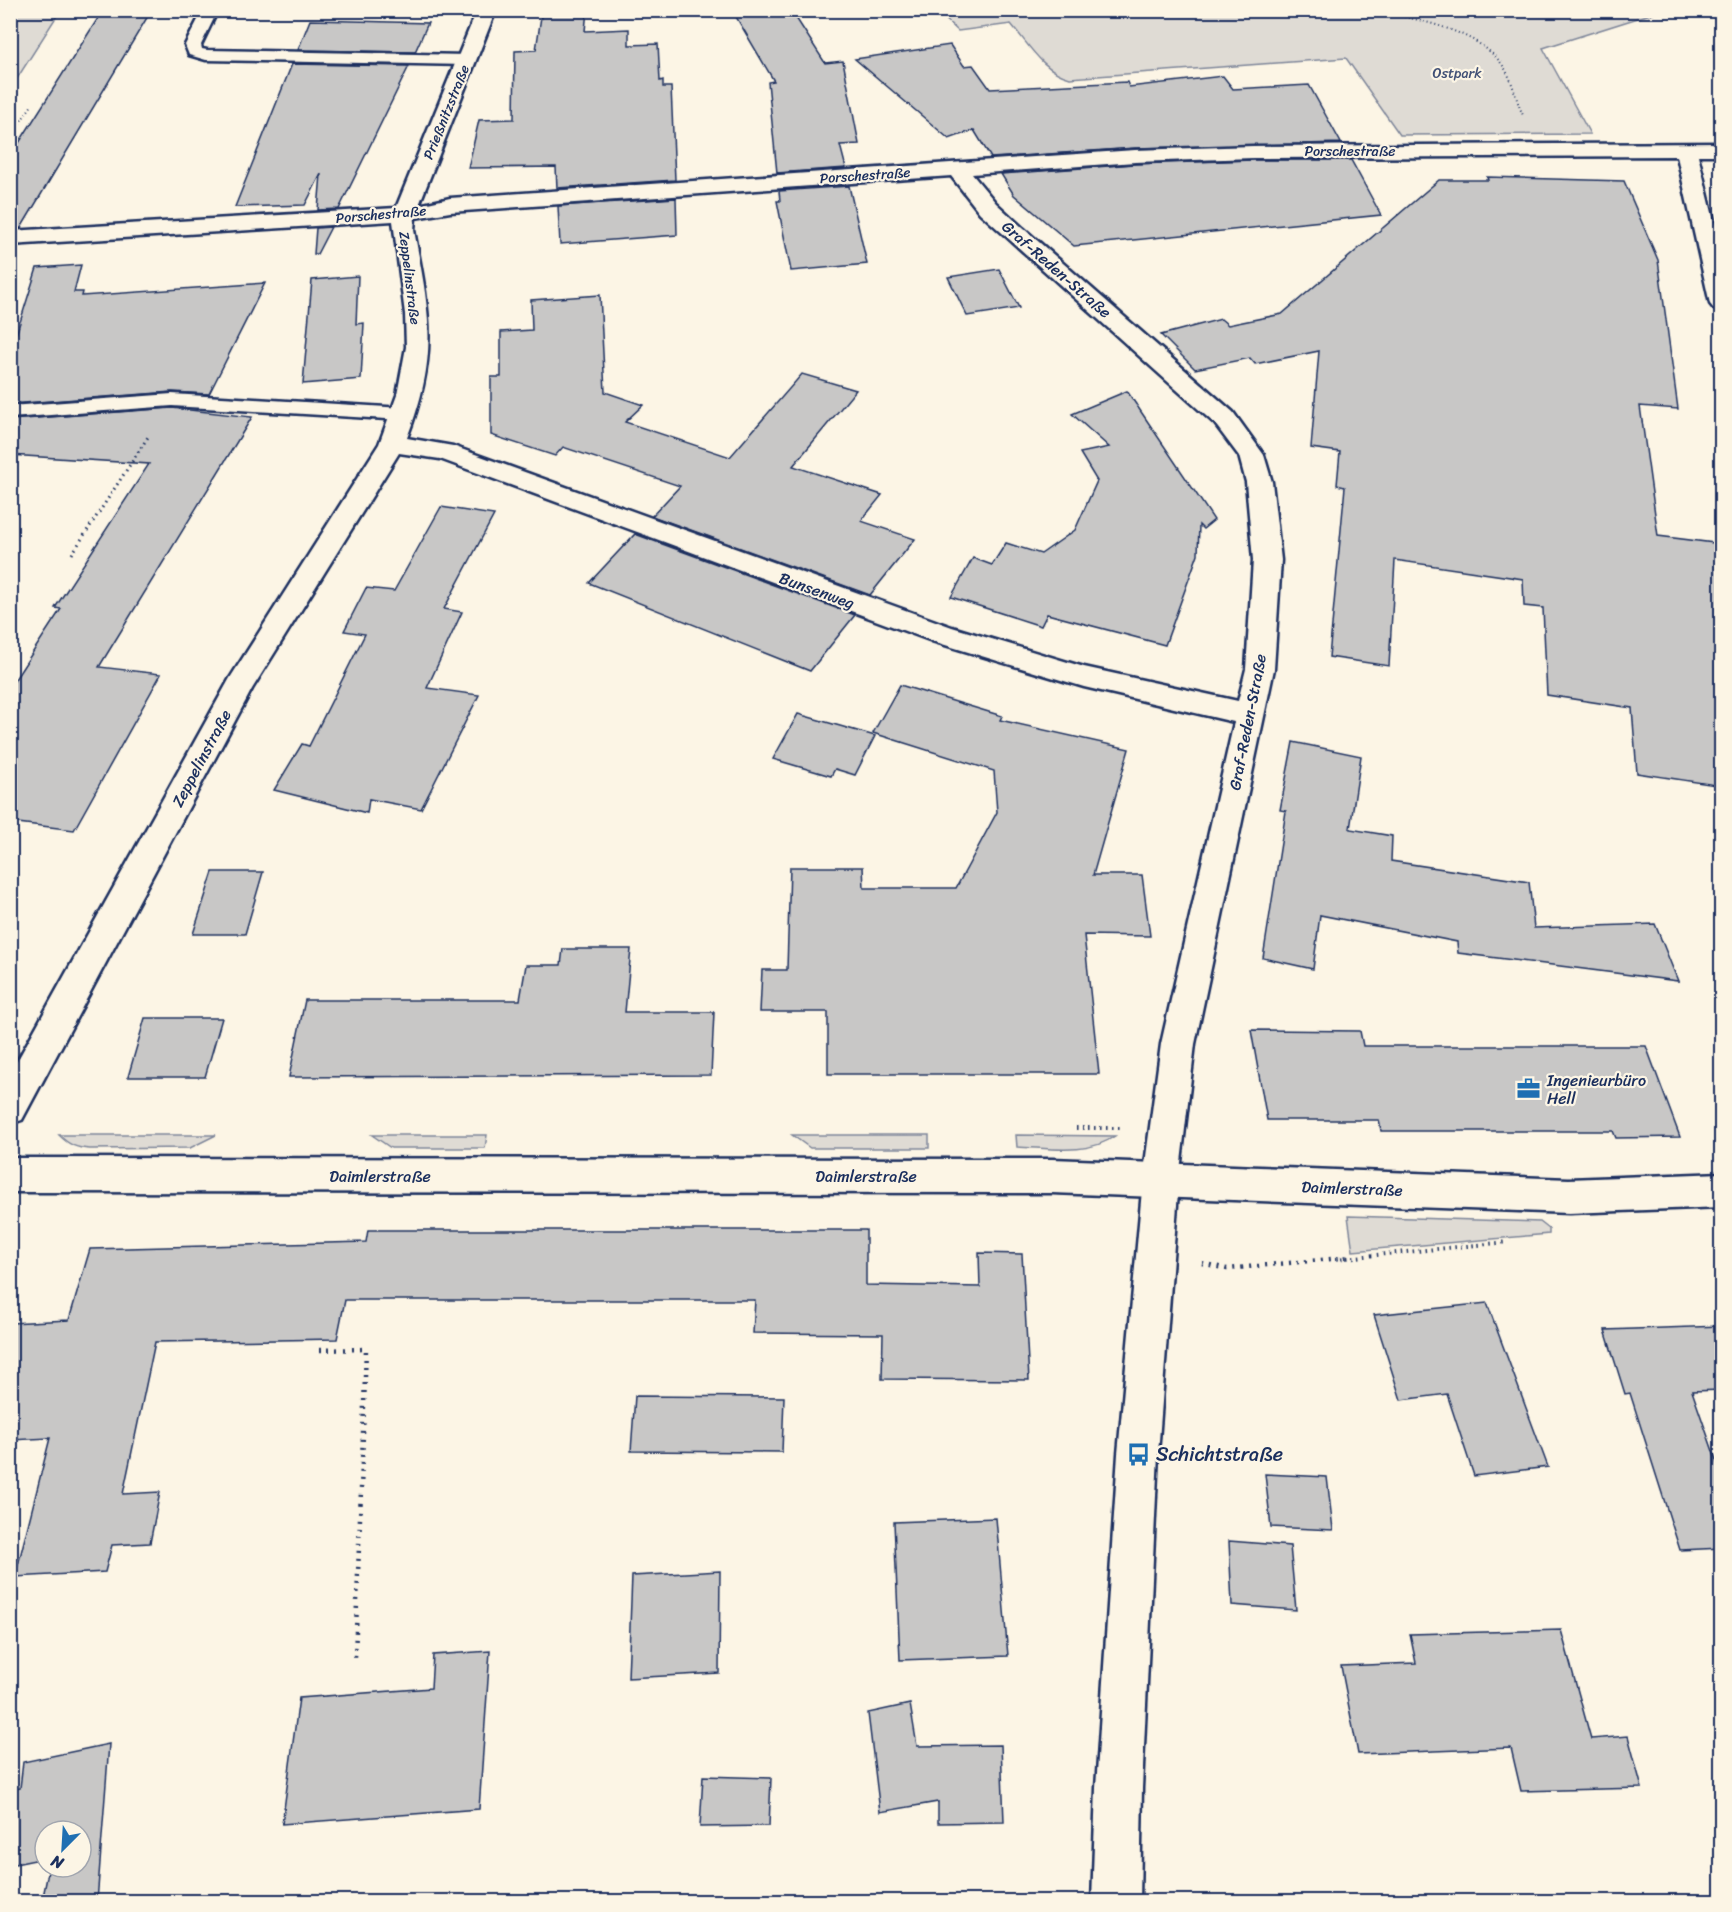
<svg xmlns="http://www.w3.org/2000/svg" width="1732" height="1912" font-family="Sriracha,sans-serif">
	<rect width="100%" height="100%" fill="#fcf5e5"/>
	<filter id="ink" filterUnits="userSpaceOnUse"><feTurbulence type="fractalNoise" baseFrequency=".0167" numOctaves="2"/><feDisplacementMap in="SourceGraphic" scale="12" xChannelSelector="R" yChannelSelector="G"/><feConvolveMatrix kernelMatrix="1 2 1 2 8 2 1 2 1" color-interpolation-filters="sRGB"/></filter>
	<g filter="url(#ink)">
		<g fill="#dfdbd4" stroke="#7d8599" stroke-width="1.5">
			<path d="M 11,10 L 60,11 L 11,88 L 10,11 Z"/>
			<path d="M 937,11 L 1660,11 L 1543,48 L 1590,134 L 1400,135 L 1346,58 L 1070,78 C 1043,71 1029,45 1011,24 L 958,31 Z"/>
			<path d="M 59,1135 L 216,1135 L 190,1148 L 90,1149 C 76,1148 69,1145 59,1135 Z"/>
			<path d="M 372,1135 L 487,1135 L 485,1148 L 391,1148 Z"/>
			<path d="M 792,1135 L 929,1135 L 929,1148 L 810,1148 Z"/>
			<path d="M 1016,1135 L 1115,1136 C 1087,1156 1049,1148 1017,1147 Z"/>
			<path d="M 1348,1216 L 1540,1222 L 1549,1229 L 1549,1234 L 1353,1251 Z"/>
		</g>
		<g fill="#c8c7c6" stroke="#1b2f5e" stroke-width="1.5">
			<path d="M 542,10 L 587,10 L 585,31 L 629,29 L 629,45 L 658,44 L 660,81 L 663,80 L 663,87 L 671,87 L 675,180 L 557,188 L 556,167 L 468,168 L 479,120 L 514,119 L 515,51 L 536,50 Z"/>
			<path d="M 732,10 L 791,10 L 825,63 L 843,61 L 859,144 L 840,145 L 846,168 L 777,173 L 768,82 L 774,81 Z"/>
			<path d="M 100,15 L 148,16 L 21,228 L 10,229 L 10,157 Z"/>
			<path d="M 310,20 L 352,21 L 428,23 L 415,52 L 298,50 Z"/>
			<path d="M 950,45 L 964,66 L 973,65 L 990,89 L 1127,82 L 1129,87 L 1223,76 L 1233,89 L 1309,85 L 1341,143 L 1135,148 L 991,158 L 974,130 L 949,139 L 855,59 Z"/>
			<path d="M 292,64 L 409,66 L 339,209 L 318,210 L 321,174 L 305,205 L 235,207 Z"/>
			<path d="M 1253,160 L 1351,160 L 1381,215 L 1074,246 L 1014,195 L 1001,174 L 1135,164 Z"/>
			<path d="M 1487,177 L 1624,181 L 1658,260 L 1678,409 L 1640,406 L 1658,536 L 1722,544 L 1722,786 L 1637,773 L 1632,708 L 1547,695 L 1543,608 L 1524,606 L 1523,579 L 1395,560 L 1389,666 L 1329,657 L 1345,487 L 1337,485 L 1340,452 L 1311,448 L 1319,351 L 1255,364 L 1250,358 L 1195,369 L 1161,335 L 1221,319 L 1228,325 L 1282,314 L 1439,180 L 1488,180 Z"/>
			<path d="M 849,186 L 867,264 L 791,271 L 777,201 L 780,201 L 779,191 Z"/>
			<path d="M 676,198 L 677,235 L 560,244 L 558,206 Z"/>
			<path d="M 331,227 L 317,254 L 314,254 L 316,228 Z"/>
			<path d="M 81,265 L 74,292 L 83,292 L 82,296 L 265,283 L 209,394 L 172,392 L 10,404 L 10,354 L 37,268 Z"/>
			<path d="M 999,269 L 1019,308 L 967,316 L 948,277 Z"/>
			<path d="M 358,276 L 356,324 L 364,323 L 361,379 L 303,384 L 312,280 Z"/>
			<path d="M 600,295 L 605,392 L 643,405 L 625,422 L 730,457 L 802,374 L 856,390 L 793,466 L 882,495 L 861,521 L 915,539 L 870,595 L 652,516 L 680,486 L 563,447 L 555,456 L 491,435 L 491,377 L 501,377 L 501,332 L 532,330 L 531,300 Z"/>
			<path d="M 1127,391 L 1214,520 L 1203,529 L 1199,525 L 1198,554 L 1165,645 L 1047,614 L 1041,626 L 951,597 L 973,558 L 992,565 L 1006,543 L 1041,554 L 1075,530 L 1097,481 L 1080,453 L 1109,447 L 1072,414 Z"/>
			<path d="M 172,408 L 252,417 L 99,667 L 161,674 L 74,830 L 10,822 L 10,687 L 61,609 L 55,608 L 149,464 L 10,455 L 10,420 Z"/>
			<path d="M 441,507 L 494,515 L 444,609 L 462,612 L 427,688 L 479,695 L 421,809 L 369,799 L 367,813 L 274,790 L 302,744 L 309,746 L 365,634 L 344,631 L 366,588 L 394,591 Z"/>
			<path d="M 635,534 L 855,615 L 810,671 L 589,583 Z"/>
			<path d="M 900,685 L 1002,716 L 1000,720 L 1129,749 L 1093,875 L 1142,875 L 1150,936 L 1084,935 L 1099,1074 L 828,1074 L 828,1012 L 760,1012 L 762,970 L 787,970 L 790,867 L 863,867 L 864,888 L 956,888 L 997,812 L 994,771 L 873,733 Z"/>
			<path d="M 798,714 L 875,736 L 855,775 L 835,769 L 831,776 L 773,759 Z"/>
			<path d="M 1293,742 L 1361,756 L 1350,829 L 1392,836 L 1391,861 L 1529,882 L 1534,928 L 1655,924 L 1678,981 L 1458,953 L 1457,942 L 1320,915 L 1313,969 L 1263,958 L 1286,811 L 1280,810 Z"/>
			<path d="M 213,872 L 263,872 L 245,934 L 193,934 Z"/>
			<path d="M 563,949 L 631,949 L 625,1012 L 714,1012 L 711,1075 L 289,1077 L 305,1000 L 520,1000 L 526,965 L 561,965 Z"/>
			<path d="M 145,1018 L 222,1018 L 205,1077 L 128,1077 Z"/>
			<path d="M 1251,1030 L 1360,1031 L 1363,1046 L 1646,1046 L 1680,1137 L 1616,1138 L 1613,1131 L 1381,1131 L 1379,1120 L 1267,1120 Z"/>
			<path d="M 368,1230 L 866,1230 L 866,1285 L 980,1287 L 979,1253 L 1022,1254 L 1029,1380 L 882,1379 L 883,1334 L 753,1333 L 755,1300 L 345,1300 L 337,1339 L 155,1342 L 123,1494 L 160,1492 L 150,1543 L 112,1545 L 105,1572 L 15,1577 L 50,1438 L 10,1440 L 10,1323 L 69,1320 L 90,1249 L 366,1242 Z"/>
			<path d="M 1487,1303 L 1548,1467 L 1474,1476 L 1447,1394 L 1401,1400 L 1374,1315 Z"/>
			<path d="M 1722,1326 L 1722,1390 L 1692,1391 L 1722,1477 L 1722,1548 L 1680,1550 L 1630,1393 L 1625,1394 L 1605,1330 Z"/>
			<path d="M 635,1396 L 784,1397 L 782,1452 L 631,1451 Z"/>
			<path d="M 1265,1474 L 1327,1477 L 1333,1530 L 1271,1527 Z"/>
			<path d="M 996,1518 L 1008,1656 L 900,1660 L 894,1522 Z"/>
			<path d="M 1229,1541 L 1290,1546 L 1296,1610 L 1232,1605 Z"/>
			<path d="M 720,1571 L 719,1673 L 628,1678 L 632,1576 Z"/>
			<path d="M 1561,1630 L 1591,1739 L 1628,1736 L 1642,1788 L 1521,1791 L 1511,1748 L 1358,1754 L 1341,1666 L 1416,1663 L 1410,1634 Z"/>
			<path d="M 490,1651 L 479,1809 L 282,1824 L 299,1698 L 431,1688 L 433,1655 Z"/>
			<path d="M 910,1704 L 917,1746 L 1001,1745 L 1004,1822 L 938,1823 L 938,1802 L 880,1812 L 868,1713 Z"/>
			<path d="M 109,1744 L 97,1902 L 42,1902 L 49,1867 L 81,1867 L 81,1831 L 45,1831 L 45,1858 L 10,1865 L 10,1790 L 20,1788 L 23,1762 Z"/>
			<path d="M 703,1776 L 771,1778 L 769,1826 L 700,1827 Z"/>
		</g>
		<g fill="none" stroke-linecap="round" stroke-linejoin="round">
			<defs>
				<g id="service">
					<path d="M 203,10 L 218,10 L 201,45 L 202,49 L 207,50 L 467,55 L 475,60 L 467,65 L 206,60 L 189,55 L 185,45 Z"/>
					<path d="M 172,394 L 403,408 L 410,409 L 413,414 L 410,419 L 403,420 L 172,406 L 10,418 L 10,406 Z"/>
				</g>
				<path id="minor" d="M 477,10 L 496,10 L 419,205 L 450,198 L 1135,150 L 1253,146 L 1722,143 L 1722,155 L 1698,155 L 1722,254 L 1722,311 L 1714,309 L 1710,304 L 1677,156 L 1253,158 L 1135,162 L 972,174 L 996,203 L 1023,228 L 1233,412 L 1264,455 L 1272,482 L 1281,560 L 1274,669 L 1195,1044 L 1179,1179 L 1158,1454 L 1142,1788 L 1140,1902 L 1092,1902 L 1096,1788 L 1118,1454 L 1143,1179 L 1161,1044 L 1234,722 L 1084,687 L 932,641 L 440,459 L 399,453 L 252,689 L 22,1120 L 10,1124 L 10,1074 L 230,678 L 379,444 L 397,395 L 406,347 L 405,314 L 393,221 L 10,245 L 10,231 L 396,208 ZM 951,176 L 980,213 L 1215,424 L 1239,456 L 1246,482 L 1253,560 L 1246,669 L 1238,701 L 1084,667 L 952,627 L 453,446 L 407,438 C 439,355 430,315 414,230 L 415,218 L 450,212 Z"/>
				<path id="tertiary" d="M 10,1158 L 1052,1159 L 1569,1179 L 1722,1173 L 1722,1207 L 1569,1213 L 1052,1193 L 10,1192 Z"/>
			</defs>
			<use href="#service" stroke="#1b2f5e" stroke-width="5"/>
			<use href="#minor" stroke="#1b2f5e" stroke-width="5"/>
			<use href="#tertiary" stroke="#1b2f5e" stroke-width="5"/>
			<g stroke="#1b2f5e" stroke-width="2" stroke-dasharray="1 3" stroke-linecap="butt">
				<path d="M 1373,10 C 1414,19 1473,28 1501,63 C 1513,78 1515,99 1523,115"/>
				<path d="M 1408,17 L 1414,10"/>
				<path d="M 10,137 L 32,105"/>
			</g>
			<path stroke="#1b2f5e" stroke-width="3" stroke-dasharray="1.5 4" stroke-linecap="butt" d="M 72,554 L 148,437"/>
			<g stroke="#1b2f5e" stroke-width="4" stroke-dasharray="1.5 4.5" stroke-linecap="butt">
				<path d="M 1076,1128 L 1120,1128"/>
				<path d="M 1335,1259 L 1508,1242"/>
			</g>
			<g stroke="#1b2f5e" stroke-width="4.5" stroke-dasharray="2 6" stroke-linecap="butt">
				<path d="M 1202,1263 L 1227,1269 L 1351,1257"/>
				<path d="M 320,1350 L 366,1349 L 355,1658"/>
			</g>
			<use href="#service" fill="#fcf5e5" fill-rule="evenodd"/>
			<use href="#minor" fill="#fcf5e5" fill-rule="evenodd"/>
			<use href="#tertiary" fill="#fcf5e5" fill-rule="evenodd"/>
		</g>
	</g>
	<defs>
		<symbol id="office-bare" viewBox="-9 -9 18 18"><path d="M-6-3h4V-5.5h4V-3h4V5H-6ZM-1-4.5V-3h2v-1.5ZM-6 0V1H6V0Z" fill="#1f6fb2" stroke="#fcf5e5" stroke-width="2.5" paint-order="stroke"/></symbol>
		<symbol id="bus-bare" viewBox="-9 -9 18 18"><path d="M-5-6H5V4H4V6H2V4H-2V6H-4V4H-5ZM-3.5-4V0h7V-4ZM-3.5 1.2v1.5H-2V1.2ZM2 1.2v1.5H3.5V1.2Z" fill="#1f6fb2" stroke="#fcf5e5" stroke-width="2.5" paint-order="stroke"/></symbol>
	</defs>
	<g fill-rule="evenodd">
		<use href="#office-bare" x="1512" y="1072" width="33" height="33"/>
		<use href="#bus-bare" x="1122" y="1438" width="33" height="33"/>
	</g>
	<g text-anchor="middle" stroke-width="4.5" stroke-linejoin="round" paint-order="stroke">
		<g font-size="14" fill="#425176" stroke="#fcf5e5">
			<text x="1457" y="78">Ostpark</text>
		</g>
		<g font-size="14" fill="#1b2f5e" stroke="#fcf5e5">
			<text transform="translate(446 112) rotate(-68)" y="5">Prießnitzstraße</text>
			<text x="1350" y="156">Porschestraße</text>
			<text transform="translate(865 175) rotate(-4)" y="5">Porschestraße</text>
			<text transform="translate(381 214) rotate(-5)" y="5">Porschestraße</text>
			<text transform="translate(410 278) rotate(83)" y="5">Zeppelinstraße</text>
		</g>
		<g font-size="16" fill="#1b2f5e" stroke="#fcf5e5">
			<text transform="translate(1057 269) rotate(41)" y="6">Graf-Reden-Straße</text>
			<text transform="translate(817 590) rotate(20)" y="6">Bunsenweg</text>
			<text transform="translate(1247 722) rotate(-79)" y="6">Graf-Reden-Straße</text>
			<text transform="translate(201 758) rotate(-62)" y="6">Zeppelinstraße</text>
			<text x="380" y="1182">Daimlerstraße</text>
			<text x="866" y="1182">Daimlerstraße</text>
			<text transform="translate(1352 1188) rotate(2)" y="6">Daimlerstraße</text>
		</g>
		<g font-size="16" fill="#1b2f5e" stroke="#fcf5e5" text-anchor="start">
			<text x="1547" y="1086">Ingenieurbüro<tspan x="1547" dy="18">Hell</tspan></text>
		</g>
		<g font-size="20" fill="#1b2f5e" stroke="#fcf5e5" text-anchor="start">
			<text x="1156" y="1461">Schichtstraße</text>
		</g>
	</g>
	<rect width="1732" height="1912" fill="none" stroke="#fcf5e5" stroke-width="36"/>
	<rect x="18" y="18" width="1696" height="1876" fill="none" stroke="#1b2f5e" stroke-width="2" filter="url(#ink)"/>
	<g transform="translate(63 1849) rotate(204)"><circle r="28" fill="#fcf5e5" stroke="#a2a6af" stroke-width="1.5"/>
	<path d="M0-4.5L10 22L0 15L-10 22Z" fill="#1f6fb2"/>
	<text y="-9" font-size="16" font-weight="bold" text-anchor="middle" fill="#1b2f5e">N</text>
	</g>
</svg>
